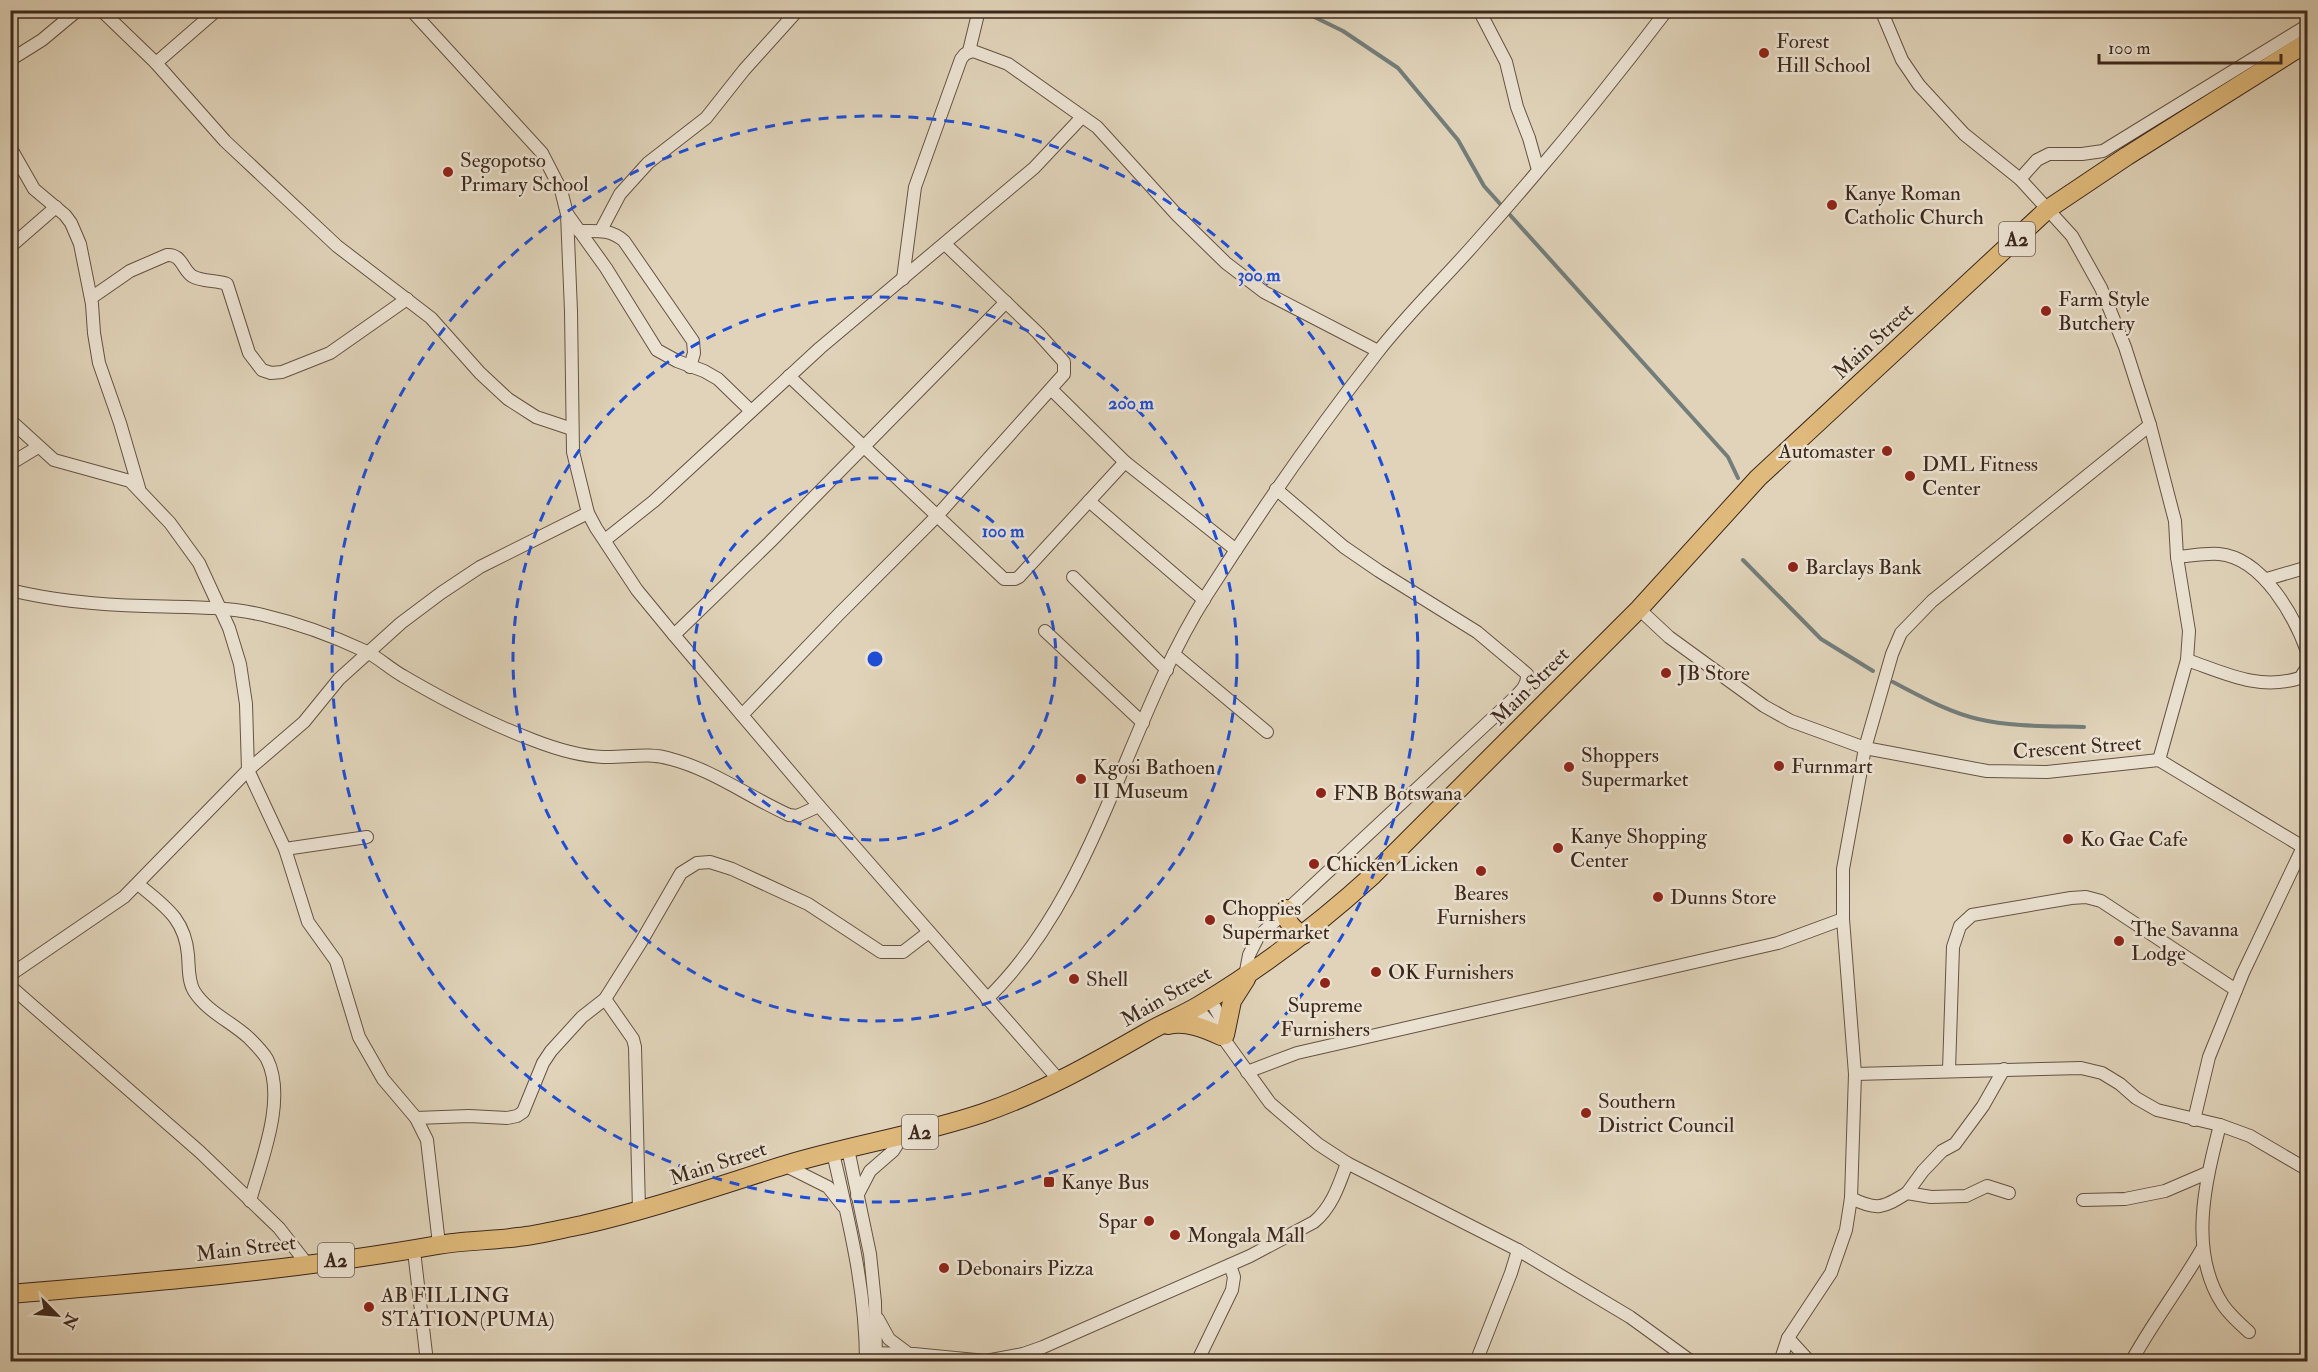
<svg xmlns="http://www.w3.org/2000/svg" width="2318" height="1372" font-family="'IM FELL Double Pica',serif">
	<rect width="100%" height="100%" fill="#e0d3b9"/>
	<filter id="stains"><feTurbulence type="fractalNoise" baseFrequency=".00333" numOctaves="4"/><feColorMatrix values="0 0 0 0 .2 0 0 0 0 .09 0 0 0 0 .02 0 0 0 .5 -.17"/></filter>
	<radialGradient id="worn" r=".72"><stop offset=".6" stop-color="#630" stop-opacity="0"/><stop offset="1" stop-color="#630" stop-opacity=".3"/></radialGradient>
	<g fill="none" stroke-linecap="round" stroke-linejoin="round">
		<g stroke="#737d7a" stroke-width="4">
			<path d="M 1300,10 L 1343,31 L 1398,68 L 1458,140 L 1484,186 L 1728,457 L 1738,478"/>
			<path d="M 1743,560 L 1821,639 L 1873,671"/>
			<path d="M 1893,682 C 1920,696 1948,712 1978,719 C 2012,727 2048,726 2084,727"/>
		</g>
		<defs>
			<g id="minor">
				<path d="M 101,10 L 156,63 L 225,141 L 337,246 L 431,318 L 480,373 L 508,399 L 536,417 L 572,429"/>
				<path d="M 411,10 L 542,153 L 561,190 L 567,214 L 571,311 L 573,452 L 588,513 L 596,528 L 637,590 L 674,635 L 819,806 L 1059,1080"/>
				<path d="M 1479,10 L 1506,62 L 1517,107 L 1529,138 L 1538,170"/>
				<path d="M 1881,10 L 1902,60 L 1919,85 L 1964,134 L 2020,179 L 2072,236 L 2101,288 L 2125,347 L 2150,425 L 2175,521 L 2177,557 L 2189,631 L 2187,660 L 2159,760"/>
				<path d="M 969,51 L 979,10"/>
				<path d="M 10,60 L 42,40 L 78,10"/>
				<path d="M 156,63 L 217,10"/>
				<path d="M 10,147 L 34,189 L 65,215 L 71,223 L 80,244 L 92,304 L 94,333 L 99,363 L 120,423 L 139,488"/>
				<path d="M 2020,179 L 2037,160 L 2049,154 L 2082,154 L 2103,151 L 2308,25"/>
				<path d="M 568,215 L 606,268 L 657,350 L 677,361 L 704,371 L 718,379 L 751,411"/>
				<path d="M 601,230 L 620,194 L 648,163 L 706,118 L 744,70 L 798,10"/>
				<path d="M 579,231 C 597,231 610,229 624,241 L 693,341 L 694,353 L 690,367"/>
				<path d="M 10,247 L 56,207"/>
				<path d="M 903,279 L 915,187 L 961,59 L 965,54 L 973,51 L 1008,64 L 1097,127 L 1177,215 L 1226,263 L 1264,292 L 1378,351"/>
				<path d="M 91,298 L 130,271 L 167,255 C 182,254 182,269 192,276 C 202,282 216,280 227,284 L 249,353 L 262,370 L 271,373 L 282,372 L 330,353 L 407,299"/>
				<path d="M 789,376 L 1004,579 L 1015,579 L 1019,577 L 1125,462"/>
				<path d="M 1052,390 L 1125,462 L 1236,550"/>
				<path d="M 10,420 L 54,460 L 130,481 L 170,523 L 199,563 L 229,628 L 240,664 L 246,704 L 248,770 L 285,849 L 308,922 L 336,961 L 359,1037 L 383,1079 L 416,1118 L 427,1140 L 439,1244"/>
				<path d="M 10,464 L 38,447"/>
				<path d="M 1089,501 L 1204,600"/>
				<path d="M 605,540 L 654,501 L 820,348 L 1034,168 L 1082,117"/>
				<path d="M 2177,557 C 2190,556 2205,553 2219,554 C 2263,558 2295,617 2308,654"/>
				<path d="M 1073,577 L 1167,670"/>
				<path d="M 2267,579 L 2308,567"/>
				<path d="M 10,590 C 55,601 100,605 145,606 C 185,607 224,606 263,615 C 297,623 333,636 365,651 C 378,657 390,669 403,676 C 444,700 488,723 533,740 C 556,749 578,756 603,757 C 626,758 648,752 671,759 C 713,770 749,797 789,815 L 797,816 L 819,806"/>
				<path d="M 1639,609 L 1669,637 L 1764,706 L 1791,721 L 1865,748 L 1987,771 L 2047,772 L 2159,760"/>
				<path d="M 1045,631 L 1143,723"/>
				<path d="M 674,635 L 770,542 L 1006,302"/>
				<path d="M 1175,655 L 1267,732"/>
				<path d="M 2187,660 C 2225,673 2258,691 2300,678 L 2308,666"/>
				<path d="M 742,715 L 839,614 L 936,517 L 1064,374 L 1064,362 L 1038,333 L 945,244"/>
				<path d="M 2159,760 L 2308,850"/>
				<path d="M 285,849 L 367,837"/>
				<path d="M 138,884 C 164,906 185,918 188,955 C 189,967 188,981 194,991 C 207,1012 232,1022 249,1038 C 255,1044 263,1052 267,1059 C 287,1099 261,1161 250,1201"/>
				<path d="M 10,975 L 124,897 L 248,770 L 304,722 L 339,679 L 401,623 L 441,593 L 480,567 L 588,513"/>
				<path d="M 1245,976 L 1249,955 L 1258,937 L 1512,700 C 1520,692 1528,686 1527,674 L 1477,632 L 1379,571 L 1344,547 L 1276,489"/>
				<path d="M 10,986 L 200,1152 L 279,1228 L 307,1264"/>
				<path d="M 605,999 L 633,1039 L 635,1047 L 639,1210"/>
				<path d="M 987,999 C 1097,892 1125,724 1206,596 C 1259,513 1316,431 1377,353 C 1408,313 1445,278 1478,240 C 1544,166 1607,89 1667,10"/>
				<path d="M 1210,999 L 1219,1015 L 1224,1032"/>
				<path d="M 1196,1007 L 1226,1042 L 1270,1103 L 1318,1144 L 1347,1163 L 1518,1250 L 1630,1317 L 1692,1362"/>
				<path d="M 1949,1070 L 1953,947 L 1960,926 L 1972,915 L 2071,898 L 2086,897 L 2101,901 L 2236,990"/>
				<path d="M 1247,1072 L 1297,1053 L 1778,943 L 1843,919"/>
				<path d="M 1855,1074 L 2081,1068 L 2102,1073 L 2120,1084 L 2136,1098 L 2157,1110 L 2220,1125 L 2250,1136 L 2308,1170"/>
				<path d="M 416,1118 L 469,1116 L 507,1118 L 517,1116 L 523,1112 L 543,1063 L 551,1051 L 582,1017 L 605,999 L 641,942 L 681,873 L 697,863 L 710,862 L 732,869 L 808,904 L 881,952 L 903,952 L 929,932"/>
				<path d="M 2194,1120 L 2209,1057 L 2243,973 L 2303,847"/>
				<path d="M 2220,1125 C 2205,1183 2188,1252 2223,1305 C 2230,1315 2240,1324 2249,1332"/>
				<path d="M 848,1149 L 870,1254 L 875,1302 L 876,1361"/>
				<path d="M 833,1153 C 849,1222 866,1290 866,1362"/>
				<path d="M 784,1165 L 828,1187 L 843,1206"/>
				<path d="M 1907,1193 L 1923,1171 L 1942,1151 L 1955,1144 L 1983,1106 L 2004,1069"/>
				<path d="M 857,1196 L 870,1171 L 893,1151 L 902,1137"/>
				<path d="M 1851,1198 C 1877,1211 1883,1208 1907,1193 L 1931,1197 L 1966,1196 L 1987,1186 L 2009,1193"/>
				<path d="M 2083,1200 L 2125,1199 L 2165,1191 L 2207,1173"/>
				<path d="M 414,1251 L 427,1362"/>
				<path d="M 878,1319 L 889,1339 L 909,1354"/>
				<path d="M 1788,1338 L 1810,1362"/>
				<path d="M 866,1353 L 914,1354 L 986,1361 L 1023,1354 L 1043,1347 L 1250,1256 L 1314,1222 C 1332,1207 1339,1185 1347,1163"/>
				<path d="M 1197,1362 L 1232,1290 L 1234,1277 L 1230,1265"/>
				<path d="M 1476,1362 L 1511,1273 L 1518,1250"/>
				<path d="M 1780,1362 L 1788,1338 L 1831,1273 L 1846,1230 L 1851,1198 L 1855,1074 L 1843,919 L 1843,869 L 1865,748 L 1892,654 L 1901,633 L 1932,601 L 2150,425"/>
				<path d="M 2131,1362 C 2153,1322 2180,1287 2202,1249"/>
			</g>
			<g id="highway">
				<path d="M 1286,909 C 1285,922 1293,929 1303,935"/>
				<path d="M 1168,1025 C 1186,1021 1204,1028 1221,1036"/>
				<path d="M 1225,1035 L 1232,1001 L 1246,979"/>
				<path d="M 10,1294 C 153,1282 297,1270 438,1245 C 464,1240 492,1241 518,1237 C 539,1235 561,1229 582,1225 C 652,1209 718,1186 785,1165 C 851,1145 918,1135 983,1113 C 1041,1093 1094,1063 1146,1033 C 1163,1023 1181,1016 1198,1006 C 1262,968 1319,924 1373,875 L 1639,609 L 1758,478 L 2048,209 L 2127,156 L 2308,42"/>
			</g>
		</defs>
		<use href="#minor" stroke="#655343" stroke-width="14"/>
		<use href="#highway" stroke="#3c281c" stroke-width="20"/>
		<use href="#minor" stroke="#ebe2d2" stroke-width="12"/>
		<use href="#highway" stroke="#e0ba7c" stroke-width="18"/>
	</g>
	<g fill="none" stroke="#1d4ed8" stroke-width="3" stroke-dasharray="10 8">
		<circle cx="875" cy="659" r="181"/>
		<circle cx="875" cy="659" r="362"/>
		<circle cx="875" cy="659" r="543"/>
	</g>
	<g fill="#8f2418" stroke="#ebe2d2" stroke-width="2">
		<circle cx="1764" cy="53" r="6"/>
		<circle cx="448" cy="172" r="6"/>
		<circle cx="1832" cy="205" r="6"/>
		<circle cx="2046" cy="311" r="6"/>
		<circle cx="1887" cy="451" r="6"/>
		<circle cx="1910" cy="476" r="6"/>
		<circle cx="1793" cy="567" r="6"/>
		<circle cx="1666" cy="673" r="6"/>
		<circle cx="1779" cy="766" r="6"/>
		<circle cx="1569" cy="767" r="6"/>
		<circle cx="1081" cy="779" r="6"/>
		<circle cx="1321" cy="793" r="6"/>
		<circle cx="2068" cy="839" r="6"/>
		<circle cx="1558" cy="848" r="6"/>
		<circle cx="1314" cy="864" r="6"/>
		<circle cx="1481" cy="871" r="6"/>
		<circle cx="1658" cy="897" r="6"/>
		<circle cx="1210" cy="920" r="6"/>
		<circle cx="2119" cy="941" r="6"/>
		<circle cx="1376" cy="972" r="6"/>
		<circle cx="1074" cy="979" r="6"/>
		<circle cx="1325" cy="983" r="6"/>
		<circle cx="1586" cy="1113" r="6"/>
		<rect x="1043" y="1176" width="12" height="12" rx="3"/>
		<circle cx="1149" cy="1221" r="6"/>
		<circle cx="1175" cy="1235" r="6"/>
		<circle cx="944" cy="1268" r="6"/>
		<circle cx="369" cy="1307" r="6"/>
	</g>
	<g text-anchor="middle" stroke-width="5" stroke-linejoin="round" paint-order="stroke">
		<g fill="#ebe2d2" stroke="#706053" stroke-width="1.5">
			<rect x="1999" y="222" width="36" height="34" rx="4.5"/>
			<rect x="902" y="1115" width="36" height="34" rx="4.5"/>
			<rect x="318" y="1243" width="36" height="34" rx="4.5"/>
		</g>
		<g font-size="20" font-weight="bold" fill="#3c281c">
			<text x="2017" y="246">A2</text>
			<text x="920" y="1139">A2</text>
			<text x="336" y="1267">A2</text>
		</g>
		<g font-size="21" fill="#3c281c" stroke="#ebe2d2" text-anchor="start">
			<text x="1776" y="48">Forest<tspan x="1776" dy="24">Hill School</tspan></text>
			<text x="460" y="167">Segopotso<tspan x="460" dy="24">Primary School</tspan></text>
			<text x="1844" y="200">Kanye Roman<tspan x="1844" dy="24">Catholic Church</tspan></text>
			<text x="2058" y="306">Farm Style<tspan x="2058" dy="24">Butchery</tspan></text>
			<text x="1875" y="458" text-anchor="end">Automaster</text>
			<text x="1922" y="471">DML Fitness<tspan x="1922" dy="24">Center</tspan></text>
			<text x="1805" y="574">Barclays Bank</text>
			<text x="1678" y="680">JB Store</text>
			<text x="1581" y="762">Shoppers<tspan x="1581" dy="24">Supermarket</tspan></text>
			<text x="1791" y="773">Furnmart</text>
			<text x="1093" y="774">Kgosi Bathoen<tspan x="1093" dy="24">II Museum</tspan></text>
			<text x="1333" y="800">FNB Botswana</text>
			<text x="1570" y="843">Kanye Shopping<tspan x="1570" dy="24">Center</tspan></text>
			<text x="2080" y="846">Ko Gae Cafe</text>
			<text x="1326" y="871">Chicken Licken</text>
			<text x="1481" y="900" text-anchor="middle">Beares<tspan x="1481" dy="24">Furnishers</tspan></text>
			<text x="1670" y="904">Dunns Store</text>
			<text x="1222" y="915">Choppies<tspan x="1222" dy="24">Supermarket</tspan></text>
			<text x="2131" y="936">The Savanna<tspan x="2131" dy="24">Lodge</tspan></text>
			<text x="1388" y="979">OK Furnishers</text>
			<text x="1086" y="986">Shell</text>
			<text x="1325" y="1012" text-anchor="middle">Supreme<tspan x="1325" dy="24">Furnishers</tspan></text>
			<text x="1598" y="1108">Southern<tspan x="1598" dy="24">District Council</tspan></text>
			<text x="1061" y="1189">Kanye Bus</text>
			<text x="1137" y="1228" text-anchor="end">Spar</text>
			<text x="1187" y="1242">Mongala Mall</text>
			<text x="956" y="1275">Debonairs Pizza</text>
			<text x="381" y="1302">AB FILLING<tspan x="381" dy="24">STATION(PUMA)</tspan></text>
		</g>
		<g font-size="21" fill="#3c281c" stroke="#ebe2d2">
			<text transform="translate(1873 341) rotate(-43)" y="7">Main Street</text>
			<text transform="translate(1530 686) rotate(-45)" y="7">Main Street</text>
			<text transform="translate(2077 747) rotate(-4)" y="7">Crescent Street</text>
			<text transform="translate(1166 996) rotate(-30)" y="7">Main Street</text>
			<text transform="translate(718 1163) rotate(-18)" y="7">Main Street</text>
			<text transform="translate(246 1248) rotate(-7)" y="7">Main Street</text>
		</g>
	</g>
	<circle cx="875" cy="659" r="9" fill="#1d4ed8" stroke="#ebe2d2" stroke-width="3"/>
	<g font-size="18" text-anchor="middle" font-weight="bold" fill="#1d4ed8" stroke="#ebe2d2" stroke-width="5" stroke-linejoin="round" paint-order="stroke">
		<text x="1259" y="281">300 m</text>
		<text x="1131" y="409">200 m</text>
		<text x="1003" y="537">100 m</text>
	</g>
	<rect width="2318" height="1372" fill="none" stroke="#e0d3b9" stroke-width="36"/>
	<rect x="12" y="12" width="2294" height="1348" fill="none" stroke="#3c281c" stroke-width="3"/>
	<rect x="18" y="18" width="2282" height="1336" fill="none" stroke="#3c281c" stroke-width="1.5"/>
	<g transform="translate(57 1315) rotate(115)" stroke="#ebe2d2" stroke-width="4.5" paint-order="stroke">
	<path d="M0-4.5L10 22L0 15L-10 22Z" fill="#3c281c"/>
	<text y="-9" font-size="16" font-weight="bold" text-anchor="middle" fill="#3c281c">N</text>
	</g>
	<path d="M2099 54v9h182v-9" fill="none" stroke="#3c281c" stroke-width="3"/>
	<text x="2108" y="54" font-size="18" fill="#3c281c" stroke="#ebe2d2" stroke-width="4.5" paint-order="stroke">100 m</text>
	<rect width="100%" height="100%" filter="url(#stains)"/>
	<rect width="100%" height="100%" fill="url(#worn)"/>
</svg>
